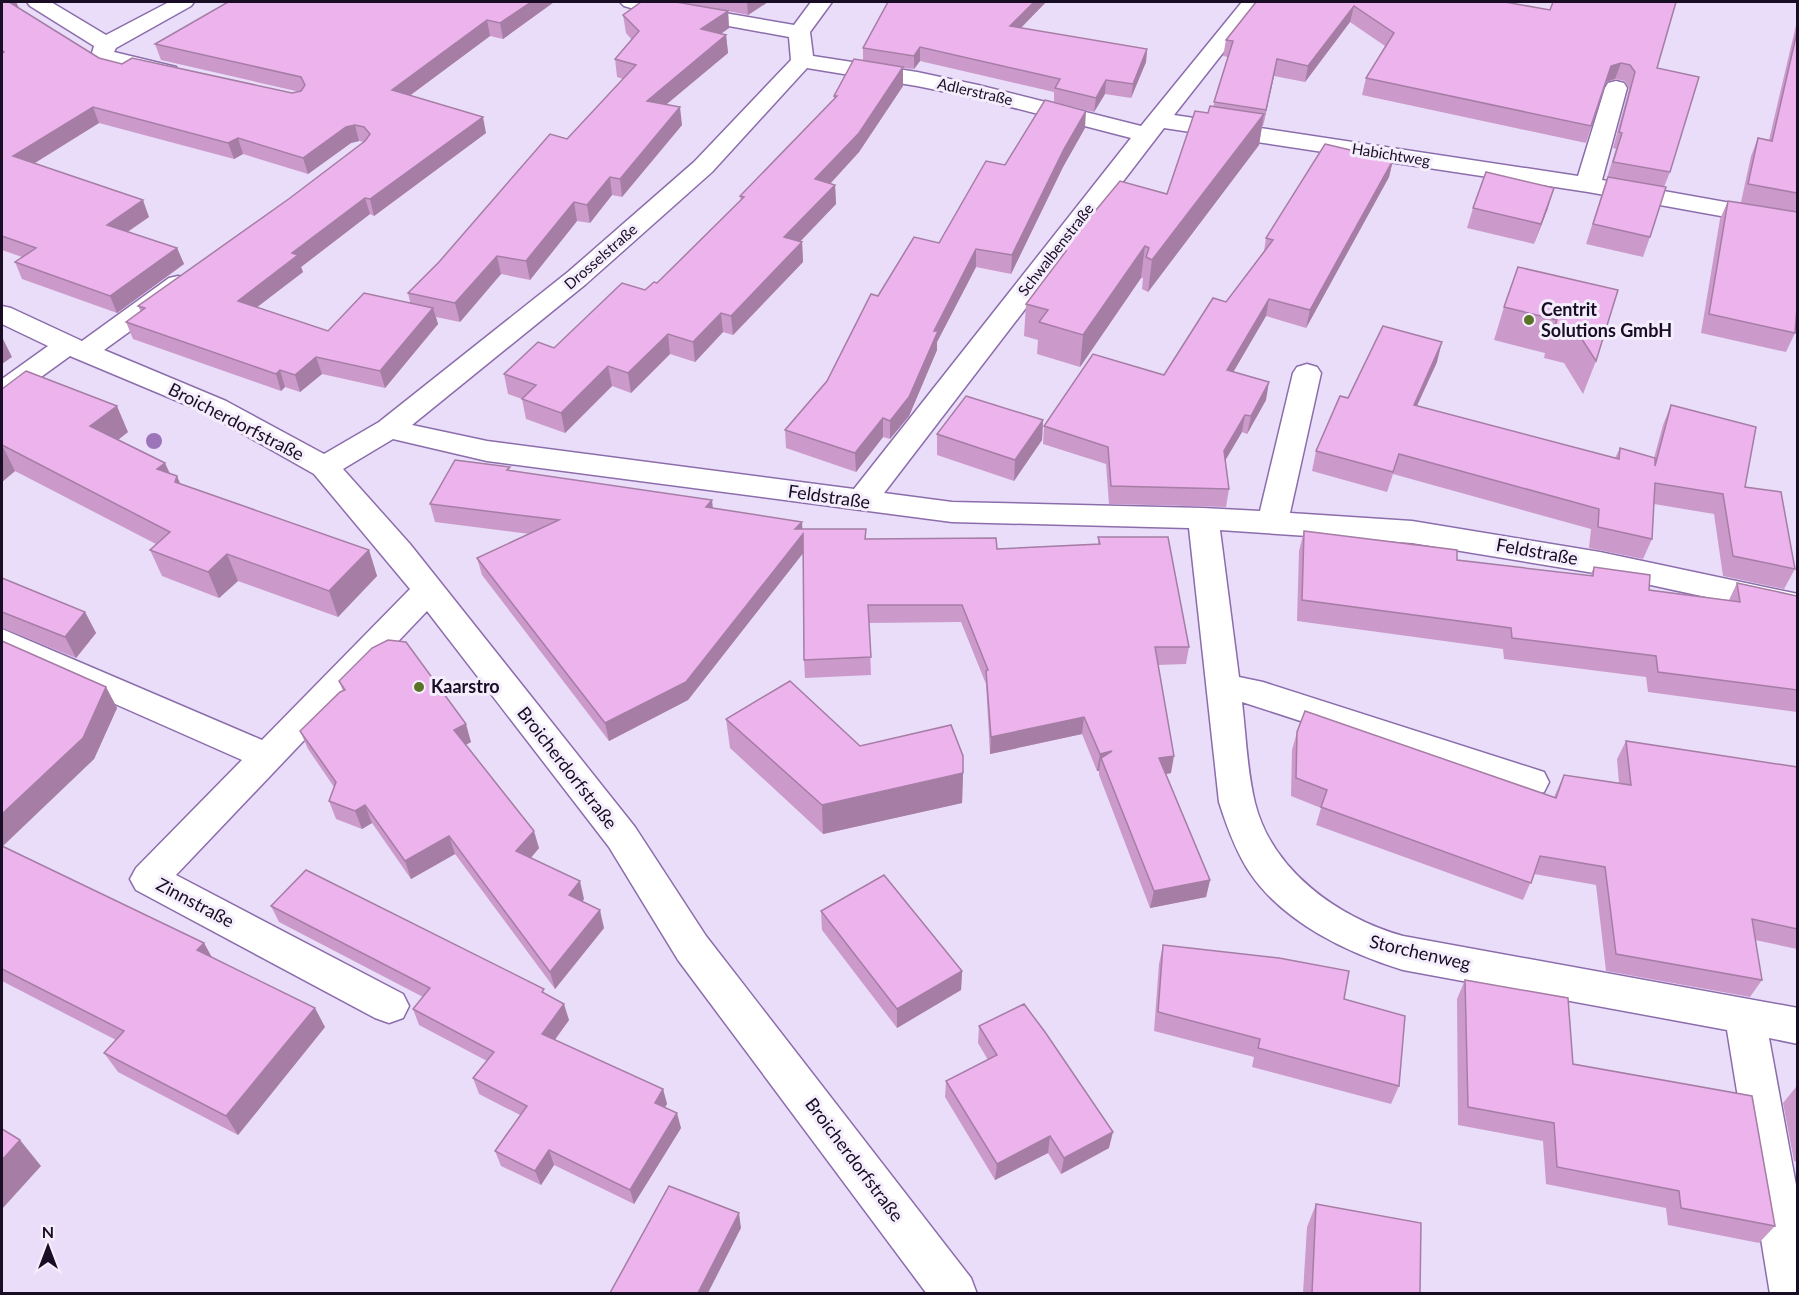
<svg xmlns="http://www.w3.org/2000/svg" width="1799" height="1295" font-family="Lato,sans-serif">
	<rect width="100%" height="100%" fill="#eaddf9"/>
	<g fill="none" stroke-linecap="round" stroke-linejoin="round">
		<defs>
			<g id="minor">
				<path d="M 27,2 L 51,2 L 106,35 L 169,2 L 194,2 L 191,6 L 116,48 L 114,52 L 176,67 L 179,72 L 176,77 L 168,79 L 101,64 L 92,53 L 94,46 L 30,6 Z"/>
				<path d="M 620,2 L 660,2 L 794,25 L 811,2 L 832,2 L 810,32 L 813,56 L 917,72 L 978,85 L 1141,126 L 1242,2 L 1263,2 L 1174,115 L 1578,176 L 1605,88 L 1608,83 L 1616,81 L 1624,83 L 1627,88 L 1602,180 L 1798,215 L 1798,230 L 1588,192 L 1164,128 L 884,493 L 952,502 L 1203,508 L 1260,511 L 1293,373 L 1297,367 L 1307,364 L 1317,367 L 1321,373 L 1290,513 L 1412,521 L 1600,552 L 1798,594 L 1798,617 L 1600,574 L 1412,543 L 1220,530 L 1239,677 L 1263,682 L 1544,772 L 1549,782 L 1544,792 L 1531,796 L 1242,702 C 1246,735 1247,771 1255,803 C 1272,871 1339,918 1403,936 L 1798,1008 L 1798,1044 L 1769,1038 L 1798,1196 L 1798,1294 L 1770,1294 L 1727,1030 L 1403,970 C 1348,953 1284,923 1250,873 C 1236,852 1227,827 1219,802 L 1189,528 L 952,522 L 487,461 L 393,439 L 343,469 L 410,544 L 635,827 L 706,936 L 971,1278 L 977,1294 L 927,1294 L 678,960 L 609,847 L 427,611 L 176,875 L 403,994 L 409,1006 L 403,1018 L 389,1023 L 375,1018 L 136,890 L 130,879 L 136,868 L 242,760 L 2,654 L 2,629 L 262,740 L 410,589 L 314,474 L 206,413 L 70,356 L 12,398 L 2,401 L 2,379 L 48,346 L 2,324 L 2,306 L 11,308 L 82,341 L 169,278 L 178,276 L 187,278 L 191,284 L 187,290 L 104,350 L 226,401 L 324,454 L 379,422 L 568,272 L 694,162 L 791,60 L 789,37 L 631,8 L 624,6 ZM 807,68 L 917,86 L 976,98 L 1131,138 L 854,489 L 487,441 L 412,425 L 586,284 L 712,172 Z"/>
			</g>
		</defs>
		<use href="#minor" stroke="#8c6dac" stroke-width="3"/>
		<use href="#minor" fill="#fff" fill-rule="evenodd"/>
	</g>
	<circle fill="#9b74ba" cx="154" cy="441" r="8"/>
	<g fill="#cb9acb">
		<path d="M 2,2 L 16,2 L 19,8 L 99,58 L 122,64 L 292,93 L 300,92 L 161,60 L 155,44 L 554,2 L 503,39 L 490,36 L 410,95 L 486,133 L 374,216 L 370,214 L 301,267 L 303,272 L 257,307 L 328,331 L 410,302 L 408,293 L 567,139 L 623,79 L 617,77 L 615,59 L 632,40 L 626,33 L 623,15 L 641,2 L 768,2 L 748,15 L 728,11 L 729,28 L 721,34 L 726,35 L 728,53 L 666,104 L 682,125 L 622,197 L 612,195 L 590,223 L 577,221 L 530,280 L 501,274 L 460,322 L 436,317 L 438,324 L 385,388 L 322,374 L 300,392 L 285,387 L 281,391 L 133,339 L 126,322 L 141,312 L 138,306 L 290,198 L 364,142 L 359,141 L 351,143 L 308,174 L 243,154 L 234,159 L 99,123 L 35,163 L 149,217 L 128,232 L 177,248 L 184,264 L 117,313 L 22,279 L 15,262 L 22,257 L 2,250 Z"/>
		<path d="M 888,2 L 1046,2 L 1021,28 L 1147,49 L 1146,62 L 1131,98 L 1105,94 L 1094,112 L 1054,102 L 1054,92 L 920,61 L 914,69 L 903,68 L 903,86 L 859,152 L 830,184 L 835,185 L 836,204 L 800,242 L 802,242 L 803,262 L 733,335 L 723,332 L 695,362 L 670,354 L 631,393 L 612,386 L 565,433 L 526,419 L 522,399 L 508,394 L 504,374 L 554,348 L 657,283 L 741,201 L 740,196 L 834,100 L 834,96 L 863,61 L 863,48 Z"/>
		<path d="M 1256,2 L 1505,2 L 1657,68 L 1670,172 L 1664,187 L 1650,237 L 1643,257 L 1586,244 L 1616,149 L 1613,148 L 1629,89 L 1625,81 L 1615,79 L 1606,82 L 1586,143 L 1362,95 L 1366,78 L 1385,46 L 1350,22 L 1305,82 L 1274,76 L 1263,126 L 1262,126 L 1259,145 L 1148,292 L 1142,289 L 1143,278 L 1141,278 L 1080,367 L 1037,354 L 1038,340 L 1024,336 L 1026,304 L 1062,257 L 1062,251 L 1167,194 L 1208,113 L 1213,107 L 1228,57 L 1223,56 L 1226,40 Z"/>
		<path d="M 1797,21 L 1797,308 L 1795,333 L 1786,352 L 1701,333 L 1720,219 L 1728,201 L 1741,202 L 1751,156 L 1758,138 L 1769,140 Z"/>
		<path d="M 1085,128 L 1063,167 L 1011,274 L 976,267 L 937,342 L 937,350 L 909,416 L 890,439 L 883,437 L 856,472 L 786,448 L 785,430 L 827,381 L 878,296 L 939,243 L 1005,165 Z"/>
		<path d="M 1393,160 L 1389,177 L 1306,328 L 1266,316 L 1233,372 L 1266,400 L 1247,434 L 1242,432 L 1225,461 L 1229,489 L 1226,507 L 1109,504 L 1106,464 L 1043,444 L 1044,426 L 1164,375 L 1226,302 L 1264,251 L 1266,238 Z"/>
		<path d="M 1473,208 L 1548,208 L 1534,244 L 1467,228 Z"/>
		<path d="M 1618,290 L 1596,361 L 1583,394 L 1564,363 L 1544,358 L 1545,353 L 1494,340 L 1504,307 Z"/>
		<path d="M 1437,362 L 1417,406 L 1615,458 L 1620,448 L 1654,458 L 1663,425 L 1671,405 L 1745,487 L 1795,569 L 1784,589 L 1723,576 L 1714,514 L 1654,504 L 1652,539 L 1643,559 L 1589,548 L 1591,529 L 1393,474 L 1387,492 L 1312,471 L 1316,451 L 1348,398 Z"/>
		<path d="M 2,389 L 128,432 L 118,440 L 165,463 L 170,473 L 180,484 L 369,550 L 377,576 L 338,617 L 238,581 L 219,598 L 162,576 L 150,550 L 156,544 L 15,471 L 2,482 Z"/>
		<path d="M 1043,420 L 1042,440 L 1014,481 L 937,455 L 937,434 Z"/>
		<path d="M 511,470 L 713,508 L 802,522 L 802,529 L 866,539 L 997,549 L 1098,544 L 1098,537 L 1189,647 L 1186,664 L 1158,665 L 1171,773 L 1166,774 L 1210,880 L 1206,897 L 1150,908 L 1099,775 L 1099,771 L 1097,771 L 1082,734 L 990,754 L 986,684 L 961,622 L 869,623 L 871,675 L 805,678 L 804,660 L 803,553 L 688,700 L 609,741 L 482,575 L 477,558 L 530,534 L 435,522 L 430,504 Z"/>
		<path d="M 1304,531 L 1457,560 L 1590,576 L 1594,567 L 1649,590 L 1729,600 L 1737,583 L 1797,596 L 1797,712 L 1648,692 L 1646,677 L 1504,659 L 1503,649 L 1297,621 L 1299,551 Z"/>
		<path d="M 2,578 L 85,612 L 96,633 L 76,658 L 2,628 Z"/>
		<path d="M 2,641 L 106,687 L 117,708 L 94,759 L 2,846 L 204,943 L 212,958 L 325,1027 L 238,1135 L 118,1072 L 104,1053 L 116,1040 L 2,981 Z"/>
		<path d="M 339,681 L 471,742 L 466,745 L 539,848 L 531,858 L 584,899 L 582,902 L 604,928 L 555,989 L 455,854 L 411,879 L 372,823 L 362,829 L 336,819 L 329,801 L 334,787 L 308,749 L 300,731 L 343,691 Z"/>
		<path d="M 726,719 L 860,746 L 963,773 L 962,803 L 823,834 L 730,748 Z"/>
		<path d="M 1297,732 L 1554,797 L 1564,775 L 1619,783 L 1617,759 L 1626,741 L 1797,767 L 1797,949 L 1755,940 L 1762,980 L 1750,997 L 1606,971 L 1596,885 L 1534,874 L 1523,900 L 1316,825 L 1321,808 L 1291,796 L 1292,750 Z"/>
		<path d="M 271,906 L 546,994 L 569,1020 L 555,1040 L 663,1089 L 667,1104 L 665,1107 L 681,1128 L 634,1204 L 554,1165 L 541,1185 L 501,1166 L 495,1151 L 520,1115 L 479,1094 L 473,1078 L 487,1061 L 419,1025 L 413,1009 L 423,997 L 279,922 Z"/>
		<path d="M 821,911 L 962,971 L 961,990 L 897,1028 L 822,930 Z"/>
		<path d="M 1163,945 L 1399,1086 L 1391,1104 L 1252,1067 L 1254,1057 L 1154,1031 L 1159,964 Z"/>
		<path d="M 1465,980 L 1573,1064 L 1775,1226 L 1759,1243 L 1668,1225 L 1666,1208 L 1546,1184 L 1543,1141 L 1458,1125 L 1457,999 Z"/>
		<path d="M 979,1026 L 1109,1148 L 1061,1174 L 1048,1153 L 995,1180 L 945,1097 L 946,1081 L 988,1060 L 978,1043 Z"/>
		<path d="M 1796,1087 L 1797,1087 L 1797,1162 L 1794,1161 L 1783,1103 Z"/>
		<path d="M 1316,1204 L 1420,1293 L 1303,1293 L 1307,1227 Z"/>
	</g>
	<g fill="#a57da5">
		<path d="M 9,2 L 16,2 L 22,15 Z"/>
		<path d="M 531,2 L 554,2 L 503,39 L 500,23 Z"/>
		<path d="M 747,2 L 768,2 L 748,15 Z"/>
		<path d="M 1034,2 L 1046,2 L 1010,39 L 1010,26 Z"/>
		<path d="M 1354,6 L 1350,22 L 1305,82 L 1308,66 Z"/>
		<path d="M 728,11 L 729,28 L 703,46 L 701,29 Z"/>
		<path d="M 487,20 L 490,36 L 396,106 L 392,90 Z"/>
		<path d="M 726,35 L 728,53 L 649,119 L 647,101 Z"/>
		<path d="M 920,47 L 920,61 L 914,69 L 914,56 Z"/>
		<path d="M 1147,49 L 1146,62 L 1131,98 L 1133,84 Z"/>
		<path d="M 1277,59 L 1274,76 L 1263,126 L 1266,110 Z"/>
		<path d="M 1621,63 L 1615,79 L 1606,82 L 1611,66 Z"/>
		<path d="M 903,67 L 903,86 L 859,152 L 816,199 L 815,179 Z"/>
		<path d="M 1106,80 L 1105,94 L 1094,112 L 1096,98 Z"/>
		<path d="M 93,107 L 99,123 L 20,172 L 13,156 Z"/>
		<path d="M 680,107 L 682,125 L 622,197 L 620,179 Z"/>
		<path d="M 1086,111 L 1085,128 L 1063,167 L 1011,274 L 1012,255 L 1064,149 Z"/>
		<path d="M 1264,114 L 1259,145 L 1148,292 L 1152,260 Z"/>
		<path d="M 483,117 L 486,133 L 374,216 L 370,199 Z"/>
		<path d="M 355,125 L 359,141 L 351,143 L 308,174 L 303,158 L 346,127 Z"/>
		<path d="M 238,138 L 243,154 L 234,159 L 228,143 Z"/>
		<path d="M 1393,160 L 1389,177 L 1306,328 L 1310,310 Z"/>
		<path d="M 610,177 L 612,195 L 590,223 L 587,205 Z"/>
		<path d="M 835,185 L 836,204 L 785,257 L 784,237 Z"/>
		<path d="M 1554,188 L 1548,208 L 1534,244 L 1541,224 Z"/>
		<path d="M 365,198 L 370,214 L 301,267 L 303,272 L 243,318 L 238,301 L 292,253 Z"/>
		<path d="M 143,200 L 149,217 L 113,241 L 107,225 Z"/>
		<path d="M 574,202 L 577,221 L 530,280 L 526,261 Z"/>
		<path d="M 802,242 L 803,262 L 733,335 L 731,316 Z"/>
		<path d="M 1145,246 L 1141,278 L 1080,367 L 1083,335 Z"/>
		<path d="M 177,248 L 184,264 L 117,313 L 110,296 Z"/>
		<path d="M 976,249 L 976,267 L 937,342 L 937,350 L 909,416 L 890,439 L 890,421 L 934,331 Z"/>
		<path d="M 497,256 L 501,274 L 460,322 L 455,303 Z"/>
		<path d="M 1269,299 L 1266,316 L 1224,388 L 1227,370 Z"/>
		<path d="M 433,308 L 438,324 L 385,388 L 380,371 Z"/>
		<path d="M 721,313 L 723,332 L 695,362 L 693,342 Z"/>
		<path d="M 668,334 L 670,354 L 631,393 L 628,373 Z"/>
		<path d="M 3,339 L 12,357 L 2,364 L 2,341 Z"/>
		<path d="M 1442,342 L 1437,362 L 1408,425 L 1414,405 Z"/>
		<path d="M 316,357 L 322,374 L 300,392 L 295,375 Z"/>
		<path d="M 608,366 L 612,386 L 565,433 L 561,413 Z"/>
		<path d="M 280,370 L 285,387 L 281,391 L 276,374 Z"/>
		<path d="M 1269,382 L 1266,400 L 1247,434 L 1251,416 Z"/>
		<path d="M 117,406 L 128,432 L 102,452 L 90,426 Z"/>
		<path d="M 1245,415 L 1242,432 L 1220,469 L 1224,451 Z"/>
		<path d="M 883,418 L 883,437 L 856,472 L 855,453 Z"/>
		<path d="M 1043,420 L 1042,440 L 1014,481 L 1015,460 Z"/>
		<path d="M 2,445 L 15,471 L 2,482 Z"/>
		<path d="M 165,463 L 176,490 L 157,469 Z"/>
		<path d="M 177,476 L 188,502 L 175,482 Z"/>
		<path d="M 712,500 L 714,518 L 706,507 Z"/>
		<path d="M 802,522 L 804,552 L 688,700 L 609,741 L 605,723 L 795,529 Z"/>
		<path d="M 369,550 L 377,576 L 338,617 L 329,591 Z"/>
		<path d="M 227,554 L 238,581 L 219,598 L 208,572 Z"/>
		<path d="M 85,612 L 96,633 L 76,658 L 65,637 Z"/>
		<path d="M 106,687 L 117,708 L 94,759 L 2,847 L 2,814 Z"/>
		<path d="M 1084,717 L 1082,734 L 990,754 L 991,737 Z"/>
		<path d="M 466,724 L 471,742 L 459,748 L 454,730 Z"/>
		<path d="M 1112,751 L 1101,758 L 1099,771 L 1097,771 L 1100,754 Z"/>
		<path d="M 1174,756 L 1171,773 L 1156,776 L 1159,758 Z"/>
		<path d="M 963,773 L 962,803 L 823,834 L 822,805 Z"/>
		<path d="M 365,805 L 372,823 L 362,829 L 355,811 Z"/>
		<path d="M 534,831 L 539,848 L 521,869 L 516,851 Z"/>
		<path d="M 449,836 L 455,854 L 411,879 L 405,861 Z"/>
		<path d="M 1210,880 L 1206,897 L 1150,908 L 1154,891 Z"/>
		<path d="M 580,881 L 584,899 L 573,913 L 569,895 Z"/>
		<path d="M 600,910 L 604,928 L 555,989 L 550,972 Z"/>
		<path d="M 204,943 L 215,963 L 197,950 Z"/>
		<path d="M 962,971 L 961,990 L 897,1028 L 897,1009 Z"/>
		<path d="M 564,1004 L 569,1020 L 547,1050 L 542,1034 Z"/>
		<path d="M 315,1008 L 325,1027 L 238,1135 L 226,1116 Z"/>
		<path d="M 663,1089 L 667,1104 L 658,1118 L 655,1103 Z"/>
		<path d="M 677,1113 L 681,1128 L 634,1204 L 630,1190 Z"/>
		<path d="M 1113,1132 L 1109,1148 L 1061,1174 L 1064,1158 Z"/>
		<path d="M 1050,1136 L 1048,1153 L 995,1180 L 997,1164 Z"/>
		<path d="M 20,1140 L 41,1166 L 2,1209 L 2,1160 Z"/>
		<path d="M 549,1150 L 554,1165 L 541,1185 L 535,1171 Z"/>
		<path d="M 739,1213 L 741,1228 L 708,1293 L 698,1293 Z"/>
	</g>
	<g fill="#ecb3ec" stroke="#a57da5" stroke-width="1.5">
		<path d="M 2,2 L 10,2 L 9,2 L 99,58 L 122,64 L 132,58 L 292,93 L 301,91 L 305,85 L 301,77 L 155,44 L 228,2 L 531,2 L 500,23 L 487,20 L 392,90 L 483,117 L 370,199 L 365,198 L 292,253 L 298,255 L 238,301 L 328,331 L 364,293 L 433,308 L 380,371 L 316,357 L 295,375 L 280,370 L 276,374 L 126,322 L 145,308 L 138,306 L 290,198 L 365,141 L 370,134 L 364,127 L 355,125 L 346,127 L 303,158 L 238,138 L 228,143 L 93,107 L 13,156 L 143,200 L 107,225 L 177,248 L 110,296 L 15,262 L 36,248 L 2,236 L 2,53 L 4,52 L 2,50 Z"/>
		<path d="M 641,2 L 676,2 L 728,11 L 701,29 L 726,35 L 647,101 L 680,107 L 620,179 L 610,177 L 587,205 L 574,202 L 526,261 L 497,256 L 455,303 L 408,293 L 439,262 L 550,134 L 567,139 L 636,65 L 615,59 L 639,31 L 623,15 Z"/>
		<path d="M 888,2 L 1034,2 L 1010,26 L 1147,49 L 1133,84 L 1106,80 L 1096,98 L 1055,88 L 1060,79 L 920,47 L 914,56 L 863,48 Z"/>
		<path d="M 1256,2 L 1505,2 L 1550,10 L 1553,2 L 1676,2 L 1657,68 L 1699,77 L 1670,172 L 1613,162 L 1622,133 L 1619,132 L 1635,72 L 1630,65 L 1621,63 L 1611,66 L 1591,126 L 1366,78 L 1394,33 L 1354,6 L 1308,66 L 1277,59 L 1266,110 L 1214,102 L 1233,41 L 1226,40 Z"/>
		<path d="M 1797,32 L 1797,193 L 1748,184 L 1758,138 L 1772,141 Z"/>
		<path d="M 854,59 L 903,67 L 859,133 L 815,179 L 835,185 L 784,237 L 802,242 L 731,316 L 721,313 L 693,342 L 668,334 L 628,373 L 608,366 L 561,413 L 522,399 L 536,385 L 504,374 L 538,342 L 554,348 L 622,283 L 645,290 L 654,282 L 657,283 L 744,197 L 740,196 L 837,96 L 834,96 Z"/>
		<path d="M 1045,100 L 1086,111 L 1064,149 L 1012,255 L 976,249 L 934,331 L 938,331 L 909,397 L 890,421 L 883,418 L 855,453 L 785,430 L 827,381 L 871,294 L 878,296 L 914,237 L 939,243 L 986,161 L 1005,165 Z"/>
		<path d="M 1210,106 L 1264,114 L 1152,260 L 1146,257 L 1149,248 L 1145,246 L 1083,335 L 1039,322 L 1048,310 L 1026,304 L 1066,251 L 1062,251 L 1120,181 L 1167,194 L 1195,111 L 1208,113 Z"/>
		<path d="M 1325,144 L 1393,160 L 1310,310 L 1269,299 L 1227,370 L 1269,382 L 1251,416 L 1245,415 L 1224,451 L 1229,489 L 1111,486 L 1108,447 L 1044,426 L 1093,354 L 1164,375 L 1213,298 L 1226,302 L 1273,240 L 1266,238 Z"/>
		<path d="M 1486,172 L 1554,188 L 1541,224 L 1473,208 Z"/>
		<path d="M 1608,177 L 1666,187 L 1650,237 L 1593,224 Z"/>
		<path d="M 1728,201 L 1797,212 L 1797,308 L 1795,333 L 1709,314 Z"/>
		<path d="M 1518,267 L 1618,290 L 1596,361 L 1576,330 L 1555,325 L 1557,320 L 1504,307 Z"/>
		<path d="M 1383,326 L 1442,342 L 1414,405 L 1619,459 L 1620,448 L 1655,458 L 1655,466 L 1671,405 L 1756,427 L 1745,487 L 1781,492 L 1795,569 L 1733,556 L 1723,494 L 1655,483 L 1652,539 L 1598,527 L 1599,509 L 1399,454 L 1393,472 L 1316,451 L 1340,396 L 1348,398 Z"/>
		<path d="M 26,371 L 117,406 L 90,426 L 165,463 L 157,469 L 177,476 L 175,482 L 369,550 L 329,591 L 227,554 L 208,572 L 150,550 L 170,532 L 2,445 L 2,389 Z"/>
		<path d="M 966,396 L 1043,420 L 1015,460 L 937,434 Z"/>
		<path d="M 455,460 L 510,467 L 507,470 L 712,500 L 706,507 L 802,522 L 795,529 L 866,529 L 865,539 L 996,538 L 997,549 L 1100,544 L 1098,537 L 1168,537 L 1189,647 L 1155,647 L 1174,756 L 1159,758 L 1210,880 L 1154,891 L 1101,758 L 1112,751 L 1100,754 L 1084,717 L 991,737 L 986,671 L 988,670 L 962,605 L 868,605 L 871,657 L 804,660 L 803,534 L 686,682 L 605,723 L 477,558 L 559,520 L 430,504 Z"/>
		<path d="M 1304,531 L 1457,550 L 1457,560 L 1593,576 L 1594,567 L 1650,575 L 1649,590 L 1740,602 L 1737,583 L 1797,596 L 1797,690 L 1658,672 L 1656,656 L 1512,638 L 1511,628 L 1302,600 Z"/>
		<path d="M 2,578 L 85,612 L 65,637 L 2,612 Z"/>
		<path d="M 388,640 L 406,642 L 466,724 L 454,730 L 534,831 L 516,851 L 580,881 L 569,895 L 600,910 L 550,972 L 449,836 L 405,861 L 365,805 L 355,811 L 329,801 L 336,782 L 300,731 L 340,692 L 345,690 L 339,681 L 372,648 Z"/>
		<path d="M 2,641 L 106,687 L 83,738 L 2,814 Z"/>
		<path d="M 790,681 L 860,746 L 951,725 L 963,756 L 963,773 L 822,805 L 726,719 Z"/>
		<path d="M 1305,711 L 1556,798 L 1564,775 L 1631,785 L 1626,741 L 1797,767 L 1797,929 L 1752,919 L 1762,980 L 1616,954 L 1605,867 L 1540,856 L 1531,883 L 1321,807 L 1327,790 L 1296,778 L 1297,732 Z"/>
		<path d="M 2,846 L 204,943 L 197,950 L 315,1008 L 226,1116 L 104,1053 L 124,1031 L 2,969 Z"/>
		<path d="M 306,870 L 544,989 L 542,992 L 564,1004 L 542,1034 L 663,1089 L 655,1103 L 677,1113 L 630,1190 L 549,1150 L 535,1171 L 495,1151 L 527,1106 L 473,1078 L 494,1052 L 413,1009 L 430,988 L 271,906 Z"/>
		<path d="M 884,875 L 962,971 L 897,1009 L 821,911 Z"/>
		<path d="M 1163,945 L 1279,958 L 1349,971 L 1344,999 L 1405,1016 L 1399,1086 L 1258,1048 L 1260,1039 L 1158,1012 Z"/>
		<path d="M 1465,980 L 1568,998 L 1573,1064 L 1752,1096 L 1775,1226 L 1681,1208 L 1679,1191 L 1557,1167 L 1554,1123 L 1468,1107 Z"/>
		<path d="M 1024,1004 L 1045,1032 L 1113,1132 L 1064,1158 L 1050,1136 L 997,1164 L 946,1081 L 997,1055 L 979,1026 Z"/>
		<path d="M 2,1129 L 20,1140 L 2,1160 Z"/>
		<path d="M 669,1186 L 739,1213 L 698,1293 L 610,1293 Z"/>
		<path d="M 1316,1204 L 1421,1223 L 1420,1293 L 1312,1293 Z"/>
	</g>
	<g fill="#597427" stroke="#f4edfb" stroke-width="2">
		<circle cx="1529" cy="320" r="6"/>
		<circle cx="419" cy="687" r="6"/>
	</g>
	<g text-anchor="middle" stroke-width="6" stroke-linejoin="round" paint-order="stroke">
		<g font-size="15" fill="#190d25" stroke="#f4edfb">
			<text transform="translate(975 92) rotate(13)" y="5">Adlerstraße</text>
			<text transform="translate(1391 155) rotate(9)" y="5">Habichtweg</text>
			<text transform="translate(1056 250) rotate(-52)" y="5">Schwalbenstraße</text>
			<text transform="translate(601 257) rotate(-41)" y="5">Drosselstraße</text>
		</g>
		<g font-size="18" font-weight="bold" fill="#190d25" stroke="#f4edfb" text-anchor="start">
			<text x="1541" y="316">Centrit<tspan x="1541" dy="21">Solutions GmbH</tspan></text>
			<text x="431" y="693">Kaarstro</text>
		</g>
		<g font-size="18" fill="#190d25" stroke="#f4edfb">
			<text transform="translate(236 422) rotate(27)" y="6">Broicherdorfstraße</text>
			<text transform="translate(829 497) rotate(8)" y="6">Feldstraße</text>
			<text transform="translate(1537 552) rotate(10)" y="6">Feldstraße</text>
			<text transform="translate(567 768) rotate(52)" y="6">Broicherdorfstraße</text>
			<text transform="translate(195 903) rotate(28)" y="6">Zinnstraße</text>
			<text transform="translate(1420 953) rotate(13)" y="6">Storchenweg</text>
			<text transform="translate(854 1160) rotate(53)" y="6">Broicherdorfstraße</text>
		</g>
	</g>
	<rect width="1799" height="1295" fill="none" stroke="#190d25" stroke-width="6"/>
	<g transform="translate(48 1247)" stroke="#f4edfb" stroke-width="4.5" paint-order="stroke">
	<path d="M0-4.5L10 22L0 15L-10 22Z" fill="#190d25"/>
	<text y="-9" font-size="16" font-weight="bold" text-anchor="middle" fill="#190d25">N</text>
	</g>
</svg>
